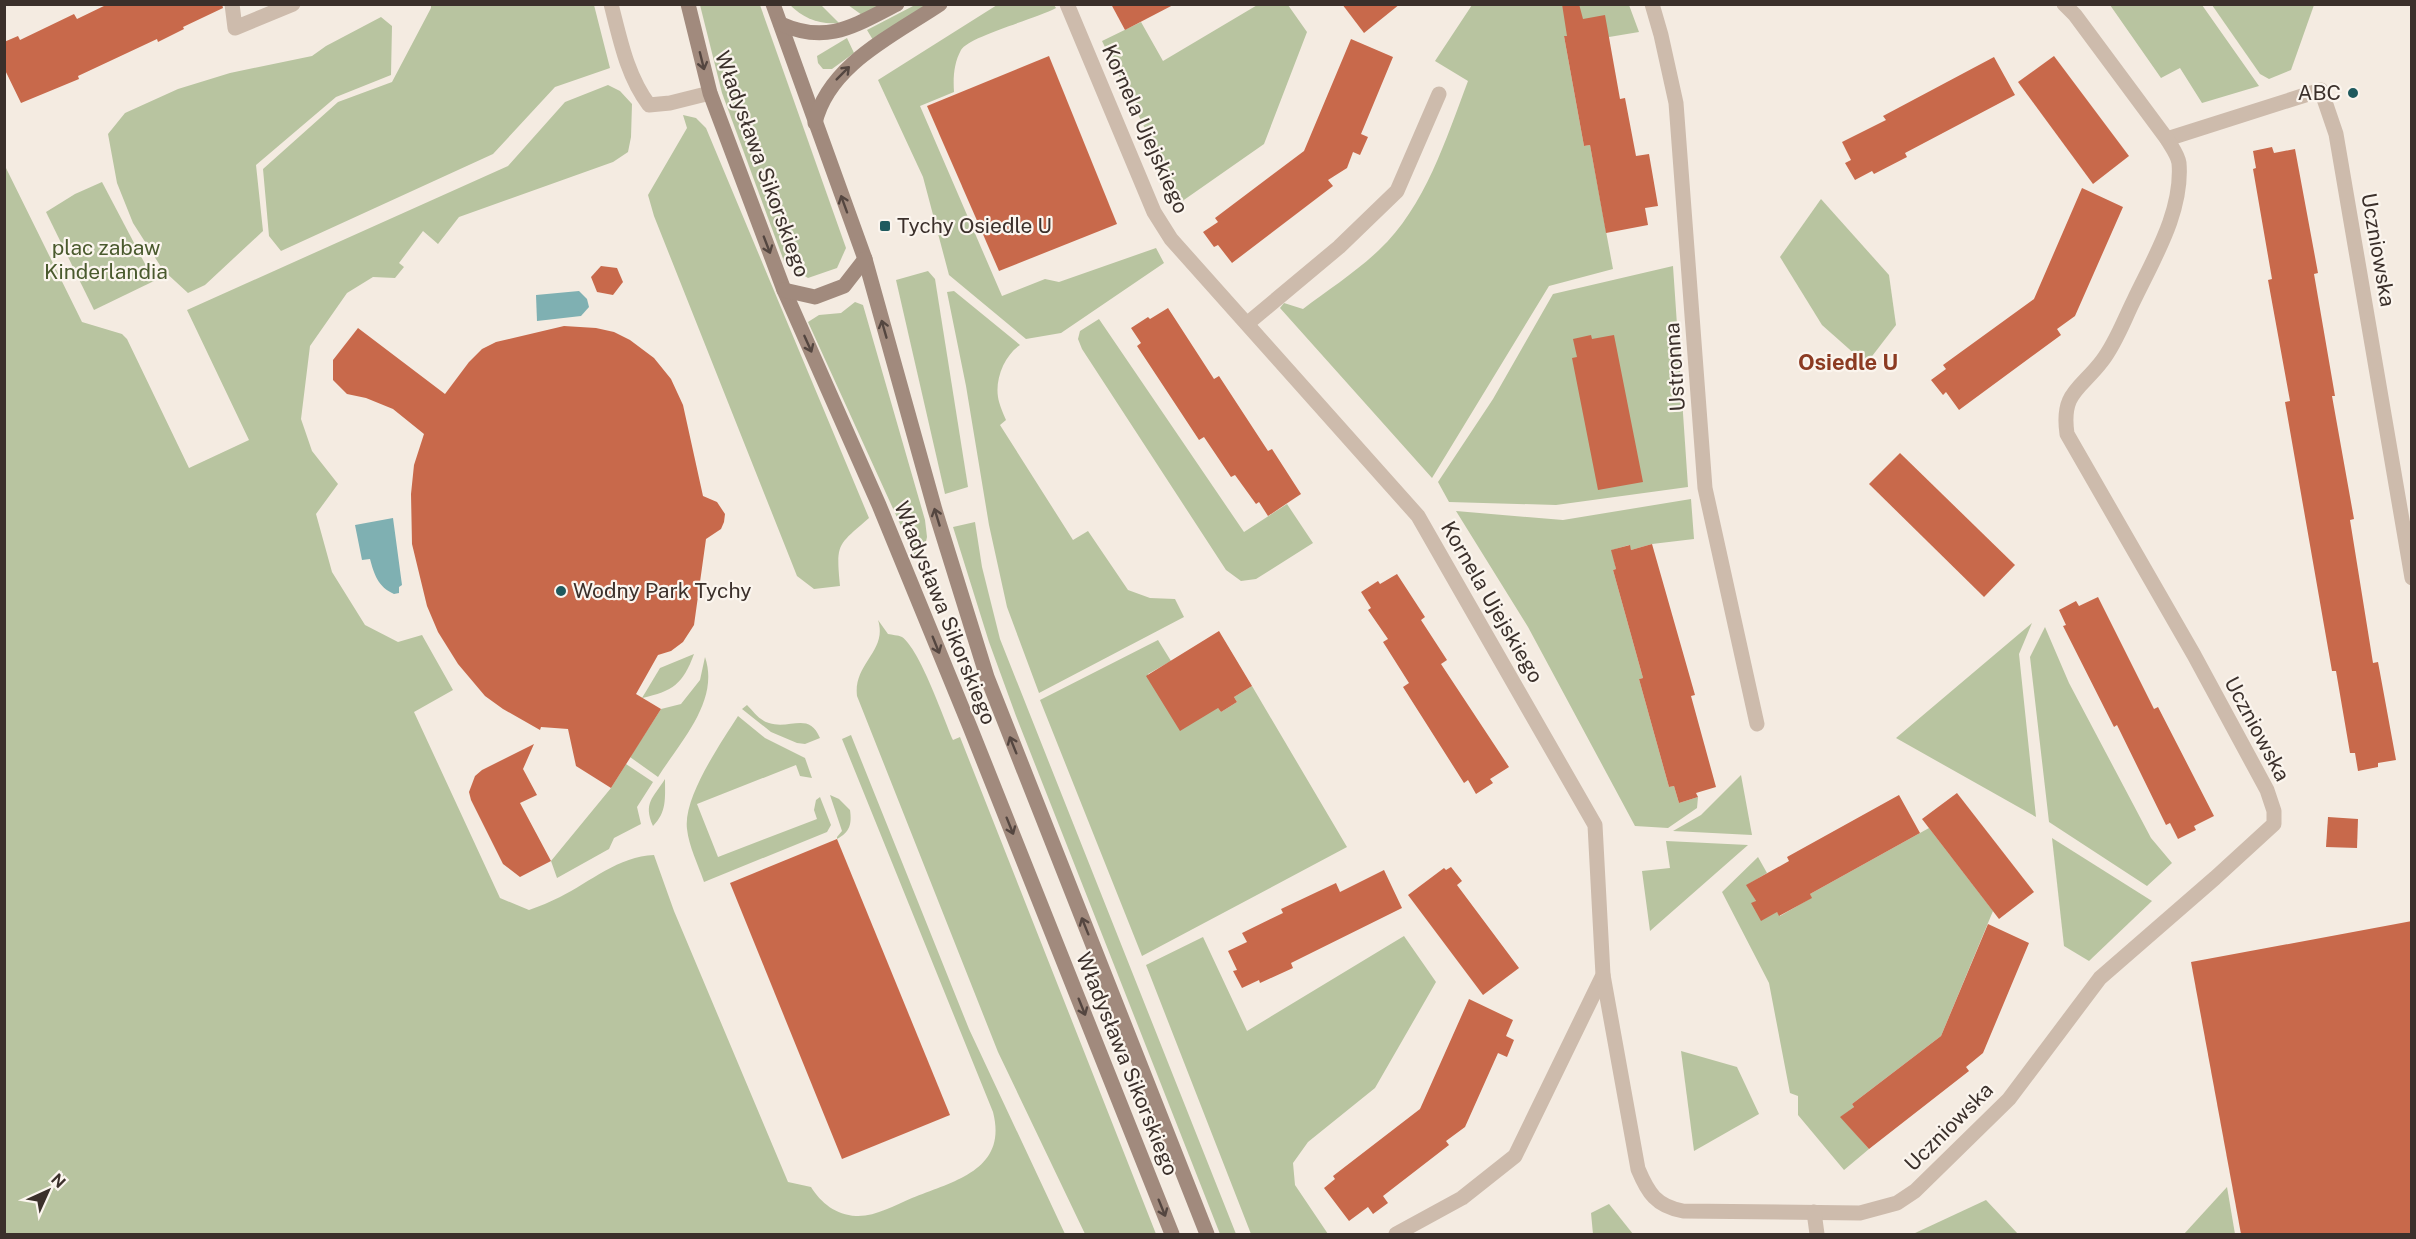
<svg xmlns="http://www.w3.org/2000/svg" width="2416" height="1239" font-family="'Public Sans',sans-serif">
	<rect width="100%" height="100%" fill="#f4ebe1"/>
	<g fill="#b8c4a0">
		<path d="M 1259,4 L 1288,5 L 1307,32 L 1264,144 L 1181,202 L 1102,41 L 1141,22 L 1163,61 Z"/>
		<path d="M 431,5 L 594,5 L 610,68 L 555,87 L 493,154 L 281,251 L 269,236 L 263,169 L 338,102 L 392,82 L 431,8 Z"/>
		<path d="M 700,5 L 760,5 L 846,248 L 837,268 L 808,278 L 785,264 L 722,93 Z"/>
		<path d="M 790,5 L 821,5 L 839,23 C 819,25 803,18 790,5 Z"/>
		<path d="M 848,5 L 881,5 L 862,15 Z"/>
		<path d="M 915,5 L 926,5 L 873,40 L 867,30 Z"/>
		<path d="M 997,5 L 1054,5 L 1056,8 C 1036,19 969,36 961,50 C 954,63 953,77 954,92 L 920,106 L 1002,296 L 1045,279 L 1059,282 L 1156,248 L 1164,263 L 1061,333 L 1026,339 L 949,275 L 923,177 L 878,80 Z"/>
		<path d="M 1472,5 L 1629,5 L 1639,32 L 1609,37 L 1564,36 L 1584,146 L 1590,145 L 1613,269 L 1549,286 L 1432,478 L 1280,308 L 1284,303 L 1303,309 C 1328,290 1356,272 1379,250 C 1425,207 1446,139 1468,81 L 1435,61 Z"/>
		<path d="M 2110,5 L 2202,5 L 2259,86 L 2202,103 L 2180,68 L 2161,78 Z"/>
		<path d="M 2212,5 L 2314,5 L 2291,70 L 2269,79 L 2260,74 Z"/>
		<path d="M 381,17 L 392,26 L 391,75 L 336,97 L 256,165 L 263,231 L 205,285 L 188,293 L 163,270 L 133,223 L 117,183 L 108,134 L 125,113 L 178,89 L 230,73 L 312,56 L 326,46 Z"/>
		<path d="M 847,38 L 854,53 L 832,69 L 823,69 L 818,63 L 817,56 Z"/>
		<path d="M 608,85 L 620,91 L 632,104 L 631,137 L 628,152 L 613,162 L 459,217 L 438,244 L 423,231 L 399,263 L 404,267 L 395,278 L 373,277 L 347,293 L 310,346 L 301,419 L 312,451 L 338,484 L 316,514 L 332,572 L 365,625 L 398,642 L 422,635 L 453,690 L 414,712 L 500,898 L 529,910 C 540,906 550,902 560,897 C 590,882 619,856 654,855 L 674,911 L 788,1182 L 811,1187 C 821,1203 836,1215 856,1216 C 875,1217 895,1205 912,1198 C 954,1181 1008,1170 993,1112 L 842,739 L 851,735 L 969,1029 L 1065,1234 L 5,1234 L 5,166 L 82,322 L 122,334 L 127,339 L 189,468 L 249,440 L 187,310 L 508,166 L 565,102 Z"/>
		<path d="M 683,115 L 696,118 L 706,128 L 869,518 C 837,546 836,543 840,586 L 814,589 L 797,576 L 654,216 L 648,195 L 687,128 Z"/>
		<path d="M 102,182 L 154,281 L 94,310 L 46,212 L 75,194 Z"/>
		<path d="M 1821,199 L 1889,275 L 1896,325 L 1866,364 L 1822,325 L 1780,257 Z"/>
		<path d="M 1673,266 L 1688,487 L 1556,505 L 1449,502 L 1438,482 L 1493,399 L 1553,294 Z"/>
		<path d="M 928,271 L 935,279 L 968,487 L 945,494 L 896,280 Z"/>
		<path d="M 954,291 L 1020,345 C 1005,355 995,378 998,397 C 999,404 1003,413 1006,420 L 1000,425 L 1073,540 L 1088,531 L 1128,590 L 1150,598 L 1175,599 L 1184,617 L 1039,693 L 1007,607 L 989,525 L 966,386 L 947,292 Z"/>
		<path d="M 855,302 L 863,305 L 925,520 L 927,537 L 923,554 L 916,559 L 808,322 L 819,315 L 841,313 Z"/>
		<path d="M 1099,319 L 1244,532 L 1287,504 L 1313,543 L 1256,579 L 1241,581 L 1226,570 L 1082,349 L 1078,339 L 1080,331 Z"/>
		<path d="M 1691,499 L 1694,539 L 1652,544 L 1631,550 L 1629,545 L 1612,550 L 1616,569 L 1613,570 L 1643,678 L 1639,679 L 1669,787 L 1674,786 L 1679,803 L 1698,797 L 1697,808 L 1668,828 L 1635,826 L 1528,627 L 1456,511 L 1563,520 Z"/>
		<path d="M 975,522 L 982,567 L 1000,639 L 1236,1234 L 1220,1234 L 1016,716 L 989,642 L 953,527 Z"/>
		<path d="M 878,620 L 888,634 C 892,635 898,635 902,637 C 920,650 943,717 953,740 L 960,737 L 1156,1234 L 1085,1234 L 998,1052 L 857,696 C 853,663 888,651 878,620 Z"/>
		<path d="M 2032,623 L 2019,654 L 2036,817 L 1896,738 Z"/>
		<path d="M 2045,627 L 2069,683 L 2151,838 L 2172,863 L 2147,886 L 2049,822 L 2030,657 Z"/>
		<path d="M 1158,640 L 1171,661 L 1148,674 L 1148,679 L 1218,708 L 1221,712 L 1237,702 L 1234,697 L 1252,686 L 1347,847 L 1142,956 L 1040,700 Z"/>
		<path d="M 694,654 C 683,684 673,691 642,698 L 660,668 Z"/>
		<path d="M 705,657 C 720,701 680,742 658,777 L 630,757 L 661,709 L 681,704 L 700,680 Z"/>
		<path d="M 747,705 C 754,712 759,720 769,723 C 790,730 809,711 820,738 L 805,744 L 797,743 L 771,732 L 742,709 Z"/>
		<path d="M 738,716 L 765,738 L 805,758 L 812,778 L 800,776 L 796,765 L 697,804 L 718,857 L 817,819 L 814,810 L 816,800 L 820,797 L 831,825 L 827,832 L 704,882 C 698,864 689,847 687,829 C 683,797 721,743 738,716 Z"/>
		<path d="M 626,764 L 653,782 L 637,807 L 641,824 L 614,838 L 609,849 L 557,878 L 551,861 L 611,788 Z"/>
		<path d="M 1741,775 L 1752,835 L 1673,831 L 1701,815 Z"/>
		<path d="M 665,779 C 665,798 667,812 653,826 C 643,803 653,798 665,779 Z"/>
		<path d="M 830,795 L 839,799 L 850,810 C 852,824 850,832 837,839 L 837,837 L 842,831 Z"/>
		<path d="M 1929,828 L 1993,911 L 1941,1036 L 1852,1104 L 1854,1107 L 1841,1117 L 1869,1149 L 1844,1170 L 1798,1115 L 1798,1096 L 1790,1093 L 1769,983 L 1722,892 L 1758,857 L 1767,873 L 1747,885 L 1756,901 L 1777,912 L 1780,916 L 1811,898 L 1810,894 Z"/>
		<path d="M 2052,838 L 2152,901 L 2089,961 L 2064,946 Z"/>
		<path d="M 1666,841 L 1748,845 L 1650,931 L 1642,871 L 1670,868 Z"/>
		<path d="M 1404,936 L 1436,982 L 1375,1088 L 1308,1142 L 1293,1163 L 1295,1185 L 1328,1234 L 1251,1234 L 1146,965 L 1203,937 L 1247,1031 Z"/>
		<path d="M 1681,1051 L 1737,1067 L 1759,1114 L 1694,1151 Z"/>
		<path d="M 2227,1187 L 2235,1234 L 2184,1234 Z"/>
		<path d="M 1986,1200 L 2018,1234 L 1913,1234 Z"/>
		<path d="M 1609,1204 L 1633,1234 L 1593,1234 L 1591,1213 Z"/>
	</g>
	<g fill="#7fb0b2">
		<path d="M 579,291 L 587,299 L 589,307 L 581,316 L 537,321 L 536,295 Z"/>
		<path d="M 393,518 L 402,585 L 399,587 L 399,593 L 394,594 C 378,587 374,574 370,559 L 362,560 L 355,525 Z"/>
	</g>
	<g fill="#c8694b">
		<path d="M 108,4 L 222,4 L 223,8 L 183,27 L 184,29 L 158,42 L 157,39 L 78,76 L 79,79 L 21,103 L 4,68 L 4,42 L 18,36 L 20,40 L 74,14 L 77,19 Z"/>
		<path d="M 1111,4 L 1175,4 L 1125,30 Z"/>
		<path d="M 1342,4 L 1400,4 L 1364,33 Z"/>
		<path d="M 1562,4 L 1579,4 L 1583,19 L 1605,15 L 1620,99 L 1625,98 L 1636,156 L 1649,154 L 1658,206 L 1645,208 L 1648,225 L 1606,233 L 1590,145 L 1584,146 L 1564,36 L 1567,36 Z"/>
		<path d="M 1351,39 L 1393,57 L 1361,134 L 1368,137 L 1360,155 L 1353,152 L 1347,168 L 1328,180 L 1333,186 L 1232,263 L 1218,245 L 1214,247 L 1203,232 L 1218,222 L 1215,218 L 1304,151 Z"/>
		<path d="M 1049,56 L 1117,224 L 999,271 L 927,106 Z"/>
		<path d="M 2054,56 L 2129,156 L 2093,184 L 2018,82 Z"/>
		<path d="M 1994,57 L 2015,95 L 1905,153 L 1907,157 L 1874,174 L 1872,171 L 1855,180 L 1845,163 L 1851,160 L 1842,142 L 1886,120 L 1883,116 Z"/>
		<path d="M 2272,147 L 2274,153 L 2295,149 L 2318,273 L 2314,274 L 2335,396 L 2332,396 L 2354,519 L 2350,520 L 2373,663 L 2378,662 L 2396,760 L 2378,763 L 2378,767 L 2358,771 L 2355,753 L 2350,753 L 2336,671 L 2332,671 L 2285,402 L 2290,401 L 2268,280 L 2272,279 L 2253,169 L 2256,168 L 2253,151 Z"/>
		<path d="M 2082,188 L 2123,207 L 2075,316 L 2057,329 L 2061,335 L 1959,410 L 1946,392 L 1943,395 L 1931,380 L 1946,369 L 1943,365 L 2034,299 Z"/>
		<path d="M 601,266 L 617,268 L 623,282 L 613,295 L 597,292 L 591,277 Z"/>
		<path d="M 1168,308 L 1214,379 L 1219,376 L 1268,451 L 1272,449 L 1301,494 L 1268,516 L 1259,502 L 1256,504 L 1235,475 L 1231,477 L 1204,437 L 1199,440 L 1137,346 L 1141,343 L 1131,328 L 1148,317 L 1150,319 Z"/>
		<path d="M 564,326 L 596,328 L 614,332 L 630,340 L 654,358 L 671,379 L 683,405 L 703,496 L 717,502 L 725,514 L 724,522 L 721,529 L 706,539 L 694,625 L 683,642 L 671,651 L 658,655 L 636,694 L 661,709 L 611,788 L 576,766 L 568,729 L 541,727 L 540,730 L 503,709 L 485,696 L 458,664 L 438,632 L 427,606 L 412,544 L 411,494 L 414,465 L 424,434 L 393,409 L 366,398 L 347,394 L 333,380 L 333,360 L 358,328 L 445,394 L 469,362 L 482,349 L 496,342 Z"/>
		<path d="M 1591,335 L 1592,339 L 1614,335 L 1643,482 L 1598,490 L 1572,358 L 1577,357 L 1573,339 Z"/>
		<path d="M 1900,453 L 2015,565 L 1984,597 L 1869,484 Z"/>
		<path d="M 1652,544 L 1695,695 L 1691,696 L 1716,787 L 1696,793 L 1698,797 L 1679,803 L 1674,786 L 1669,787 L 1639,679 L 1643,678 L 1613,570 L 1616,569 L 1611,550 L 1630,545 L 1631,550 Z"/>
		<path d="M 1397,574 L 1425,617 L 1421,620 L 1447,660 L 1441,664 L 1509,767 L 1490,779 L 1493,783 L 1476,794 L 1468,780 L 1464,783 L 1403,687 L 1409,683 L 1383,642 L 1388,639 L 1368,610 L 1371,608 L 1361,592 L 1378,581 L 1380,584 Z"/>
		<path d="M 2098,597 L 2154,709 L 2158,707 L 2214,816 L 2194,826 L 2196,830 L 2178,839 L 2170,823 L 2166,825 L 2117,725 L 2114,727 L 2063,626 L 2066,625 L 2059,610 L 2076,601 L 2079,606 Z"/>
		<path d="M 1219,631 L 1252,686 L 1234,697 L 1237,702 L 1221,712 L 1218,708 L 1180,731 L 1146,676 Z"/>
		<path d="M 534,744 L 523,769 L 537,795 L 520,803 L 551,861 L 520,877 L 503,864 L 471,800 L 469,792 L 475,776 L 482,770 Z"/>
		<path d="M 1957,793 L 2034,892 L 1999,919 L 1922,819 Z"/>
		<path d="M 1899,795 L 1920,833 L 1810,894 L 1812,898 L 1779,916 L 1777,912 L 1761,921 L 1751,903 L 1756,901 L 1746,885 L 1789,861 L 1787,857 Z"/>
		<path d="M 2328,817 L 2358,819 L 2357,848 L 2326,847 Z"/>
		<path d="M 837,839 L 950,1115 L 842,1159 L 730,883 Z"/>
		<path d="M 1451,867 L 1462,881 L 1457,885 L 1519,968 L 1483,995 L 1408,895 L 1444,868 L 1446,870 Z"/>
		<path d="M 1384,870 L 1402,908 L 1291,963 L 1293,968 L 1260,983 L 1259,980 L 1242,988 L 1233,971 L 1237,970 L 1228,951 L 1247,942 L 1242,933 L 1283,913 L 1281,909 L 1336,883 L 1340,892 Z"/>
		<path d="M 2412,921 L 2412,1234 L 2241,1234 L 2191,962 Z"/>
		<path d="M 1988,924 L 2029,943 L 1983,1053 L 1966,1067 L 1969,1071 L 1869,1149 L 1840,1117 L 1854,1107 L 1852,1104 L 1941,1036 Z"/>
		<path d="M 1469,999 L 1513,1020 L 1506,1036 L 1514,1040 L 1507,1057 L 1498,1053 L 1465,1127 L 1446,1141 L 1449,1145 L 1383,1196 L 1388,1203 L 1373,1214 L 1368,1207 L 1349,1221 L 1324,1188 L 1335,1179 L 1333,1176 L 1420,1109 Z"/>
	</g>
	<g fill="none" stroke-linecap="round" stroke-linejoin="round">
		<g stroke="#cdbbac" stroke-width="15">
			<path d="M 232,4 L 235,28 L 293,4"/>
			<path d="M 611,4 C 620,39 627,76 649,105 L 670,103 L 710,93"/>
			<path d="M 1067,4 L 1154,212 L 1171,239 L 1418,516 L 1595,825 L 1603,975 L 1515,1156 L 1462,1198 L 1396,1234"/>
			<path d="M 1652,4 L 1661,35 L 1676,103 L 1705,488 L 1757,724"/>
			<path d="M 2167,139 L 2321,90 L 2336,134 L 2412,578"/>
			<path d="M 1248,323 L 1339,247 L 1397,191 L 1439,94"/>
			<path d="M 1603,975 L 1638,1169 C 1648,1193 1656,1206 1683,1211 L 1860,1213 L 1897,1203 L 1915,1191 L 2009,1099 L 2100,978 L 2215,878 L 2274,824 L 2274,811 L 2267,790 L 2194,655 L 2067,434 C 2061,392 2080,390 2102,361 C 2116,343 2124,320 2134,300 C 2154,258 2183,211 2179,163 C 2178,155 2171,146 2167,139 L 2075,15 L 2064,4"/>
			<path d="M 1814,1212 L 1817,1234"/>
		</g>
		<g stroke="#a18a7d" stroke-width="15">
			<path d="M 688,4 L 710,93 L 784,290 L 879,505 L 970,727 L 1172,1234"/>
			<path d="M 773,4 L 865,259 L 935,510 L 987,677 L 1207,1234"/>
			<path d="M 781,24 C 828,45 855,25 897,4"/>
			<path d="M 815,123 C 828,65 894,35 940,4"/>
			<path d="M 784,290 L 815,297 L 844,286 L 865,259"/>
		</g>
	</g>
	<defs><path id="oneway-shaft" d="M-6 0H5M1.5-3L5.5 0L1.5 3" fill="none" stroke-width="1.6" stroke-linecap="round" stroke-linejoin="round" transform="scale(1.5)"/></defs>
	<g stroke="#544640">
		<use href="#oneway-shaft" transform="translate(702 61) rotate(76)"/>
		<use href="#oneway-shaft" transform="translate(843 73) rotate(-45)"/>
		<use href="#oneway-shaft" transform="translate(844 204) rotate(-110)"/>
		<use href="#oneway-shaft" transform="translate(767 245) rotate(69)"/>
		<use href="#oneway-shaft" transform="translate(884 329) rotate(-106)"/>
		<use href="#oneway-shaft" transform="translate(808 344) rotate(66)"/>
		<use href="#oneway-shaft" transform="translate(937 517) rotate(-107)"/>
		<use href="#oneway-shaft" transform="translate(936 645) rotate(68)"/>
		<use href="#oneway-shaft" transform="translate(1013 745) rotate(-112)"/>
		<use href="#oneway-shaft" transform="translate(1010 826) rotate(68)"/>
		<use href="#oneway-shaft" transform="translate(1085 926) rotate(-112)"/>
		<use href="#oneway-shaft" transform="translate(1082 1007) rotate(68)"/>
		<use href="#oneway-shaft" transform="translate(1162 1208) rotate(68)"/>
	</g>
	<g fill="#1f5a5e" stroke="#fbf5ee" stroke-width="2">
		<circle cx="2353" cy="93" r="6"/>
		<rect x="879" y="220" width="12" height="12" rx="3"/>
		<circle cx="561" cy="591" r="6"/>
	</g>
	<g text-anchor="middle" stroke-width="4.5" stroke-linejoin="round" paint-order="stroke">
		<g font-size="21" fill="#3b302b" stroke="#fbf5ee" text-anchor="start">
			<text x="2341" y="100" text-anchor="end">ABC</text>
			<text x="897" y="233">Tychy Osiedle U</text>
			<text x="573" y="598">Wodny Park Tychy</text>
		</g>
		<g font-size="21" fill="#3b302b" stroke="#fbf5ee">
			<text transform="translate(1145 129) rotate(66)" y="7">Kornela Ujejskiego</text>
			<text transform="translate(762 164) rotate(70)" y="7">Władysława Sikorskiego</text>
			<text transform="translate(2378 250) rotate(80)" y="7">Uczniowska</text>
			<text transform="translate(1675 367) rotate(-94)" y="7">Ustronna</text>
			<text transform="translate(1492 602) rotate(60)" y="7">Kornela Ujejskiego</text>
			<text transform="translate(945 613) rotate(68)" y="7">Władysława Sikorskiego</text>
			<text transform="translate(2257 729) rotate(62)" y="7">Uczniowska</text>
			<text transform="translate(1127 1064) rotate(68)" y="7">Władysława Sikorskiego</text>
			<text transform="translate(1949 1127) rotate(-45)" y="7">Uczniowska</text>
		</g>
		<g font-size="21" fill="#4a5a2e" stroke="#fbf5ee">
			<text x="106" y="255">plac zabaw<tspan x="106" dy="24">Kinderlandia</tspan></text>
		</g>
		<g font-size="22" font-weight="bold" fill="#8c3b22" stroke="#fbf5ee">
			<text x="1848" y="370">Osiedle U</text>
		</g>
	</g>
	<rect width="2416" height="1239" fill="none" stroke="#3b302b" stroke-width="12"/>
	<g transform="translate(48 1191) rotate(45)" stroke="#fbf5ee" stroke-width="4.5" paint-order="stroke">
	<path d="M0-4.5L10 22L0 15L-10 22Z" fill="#3b302b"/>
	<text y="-9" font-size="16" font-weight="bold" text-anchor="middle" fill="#3b302b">N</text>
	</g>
</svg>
